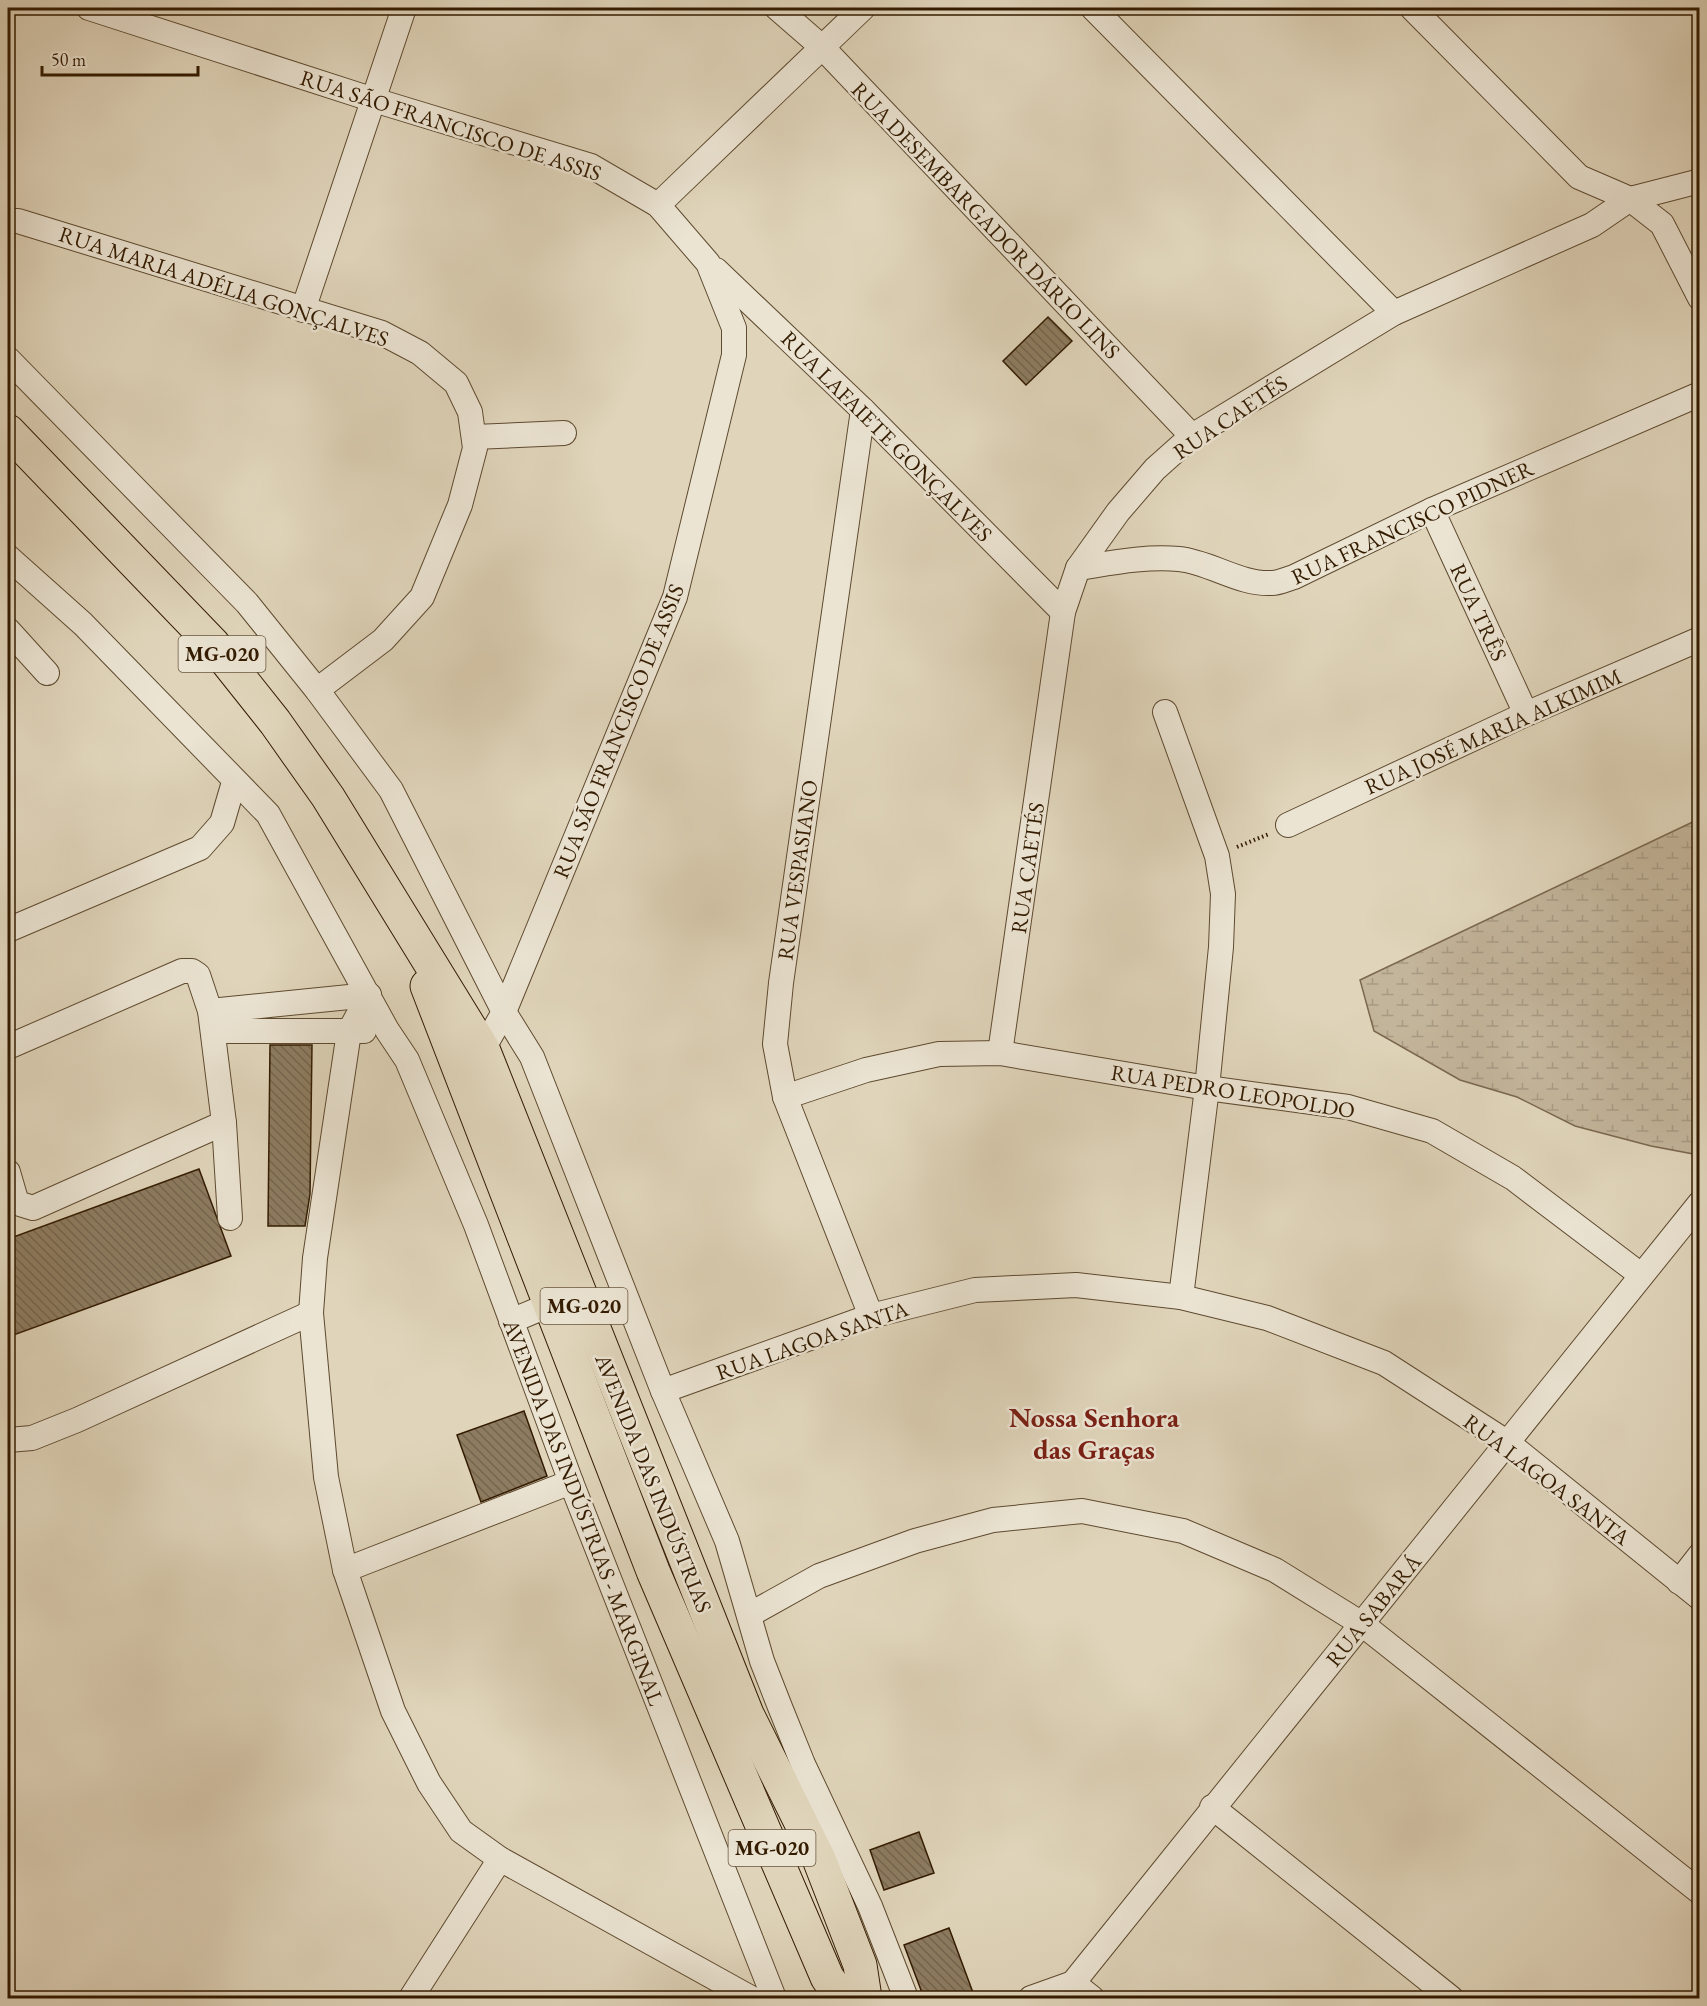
<svg xmlns="http://www.w3.org/2000/svg" width="1707" height="2006" font-family="'EB Garamond',serif">
	<defs>
		<pattern id="wetland-marsh" width="20" height="14" patternUnits="userSpaceOnUse" patternTransform="scale(1.5)"><rect width="20" height="14" fill="#c3b59b"/><path d="M1 5h8M5 5V1M11 12h8M15 12V8" fill="none" stroke="#a89b84"/></pattern>
		<pattern id="building-back-hatch" width="6" height="6" patternUnits="userSpaceOnUse" patternTransform="scale(1.5)"><rect width="6" height="6" fill="#8d7c61"/><path d="M-1 5l2 2M0 0l6 6M5-1l2 2" fill="none" stroke="#74654e"/></pattern>
	</defs>
	<rect width="100%" height="100%" fill="#e0d5bb"/>
	<filter id="stains"><feTurbulence type="fractalNoise" baseFrequency=".00333" numOctaves="4"/><feColorMatrix values="0 0 0 0 .2 0 0 0 0 .09 0 0 0 0 .02 0 0 0 .5 -.17"/></filter>
	<radialGradient id="worn" r=".72"><stop offset=".6" stop-color="#630" stop-opacity="0"/><stop offset="1" stop-color="#630" stop-opacity=".3"/></radialGradient>
	<path fill="url(#wetland-marsh)" stroke="#7b684e" stroke-width="1.5" d="M 1699,819 L 1699,1155 L 1651,1146 L 1575,1126 L 1517,1097 L 1460,1080 L 1374,1031 L 1360,980 Z"/>
	<g fill="url(#building-back-hatch)" stroke="#331b00" stroke-width="1.5">
		<path d="M 1048,317 L 1072,341 L 1026,385 L 1003,361 Z"/>
		<path d="M 270,1045 L 312,1045 L 310,1194 L 305,1226 L 268,1226 Z"/>
		<path d="M 199,1169 L 231,1256 L 8,1337 L 8,1239 Z"/>
		<path d="M 524,1411 L 547,1476 L 481,1502 L 457,1435 Z"/>
		<path d="M 919,1832 L 934,1873 L 884,1890 L 870,1850 Z"/>
		<path d="M 949,1928 L 975,1998 L 924,1998 L 904,1945 Z"/>
	</g>
	<g fill="none" stroke-linecap="round" stroke-linejoin="round">
		<defs>
			<g id="minor">
				<path d="M 89,8 L 374,100 L 591,166 L 658,205 L 708,263 L 734,328 L 734,355 L 675,597 L 504,1012 L 483,1049"/>
				<path d="M 777,8 L 823,48 L 1192,436"/>
				<path d="M 1093,8 L 1394,313"/>
				<path d="M 1412,8 L 1579,177 L 1630,199 L 1662,224 L 1700,298"/>
				<path d="M 658,205 L 863,8"/>
				<path d="M 8,221 L 18,221 L 382,333 L 420,353 L 456,383 L 470,412 L 475,448 L 460,505 L 422,597 L 383,640 L 317,690"/>
				<path d="M 716,270 L 863,410 L 1063,612"/>
				<path d="M 303,310 L 404,8"/>
				<path d="M 8,359 L 247,603 L 317,690 L 391,790 L 504,1012 L 532,1057 L 663,1391 L 727,1541 L 762,1661 L 780,1707 L 803,1764 L 870,1906 L 906,1998"/>
				<path d="M 863,410 L 781,983 L 775,1044 L 785,1097 L 871,1316"/>
				<path d="M 474,437 L 564,433"/>
				<path d="M 1432,510 L 1526,714"/>
				<path d="M 8,557 L 83,624 L 268,814 L 387,1030 L 407,1060 L 476,1225 L 571,1482 L 774,1998"/>
				<path d="M 1078,568 C 1111,563 1145,556 1179,559 C 1210,562 1240,585 1272,583 C 1279,583 1287,579 1294,577 L 1432,510 L 1700,394"/>
				<path d="M 8,630 L 47,673"/>
				<path d="M 1165,712 L 1217,856 L 1223,894 L 1221,947 L 1207,1088 L 1181,1297"/>
				<path d="M 1288,825 L 1526,714 L 1700,639"/>
				<path d="M 8,930 L 200,848 L 222,823 L 234,782"/>
				<path d="M 369,995 L 349,1032 L 315,1258 L 311,1313 L 326,1477 L 345,1570 L 393,1711 L 429,1783 L 461,1831 L 500,1859 L 751,1998"/>
				<path d="M 210,1011 L 369,995"/>
				<path d="M 213,1031 L 364,1031"/>
				<path d="M 8,1047 L 182,971 L 192,971 L 198,975 L 210,1011 L 224,1123 L 33,1208 L 17,1203 L 8,1172"/>
				<path d="M 1000,1053 L 1063,612 L 1078,568 L 1118,512 L 1155,469 L 1192,436 L 1394,313 L 1592,225 L 1630,199 L 1700,181"/>
				<path d="M 785,1097 L 866,1070 L 939,1054 L 1000,1053 L 1207,1088 L 1348,1107 L 1432,1131 L 1513,1178 L 1641,1275"/>
				<path d="M 224,1123 L 230,1218"/>
				<path d="M 511,1321 L 549,1305"/>
				<path d="M 663,1391 L 871,1316 L 975,1290 L 1076,1285 L 1181,1297 L 1267,1318 L 1384,1363 L 1508,1443 L 1700,1598"/>
				<path d="M 8,1440 L 32,1438 L 77,1420 L 311,1313"/>
				<path d="M 345,1570 L 571,1482"/>
				<path d="M 1679,1582 L 1700,1555"/>
				<path d="M 749,1615 L 819,1576 L 915,1541 L 993,1520 L 1082,1511 L 1183,1531 L 1275,1570 L 1362,1624 L 1700,1892"/>
				<path d="M 1212,1807 L 1451,1998"/>
				<path d="M 1073,1983 L 1092,1998"/>
				<path d="M 411,1998 L 500,1859"/>
				<path d="M 1031,1998 L 1073,1983 L 1700,1203"/>
			</g>
			<g id="highway">
				<path d="M 8,431 L 213,644 L 275,722 L 328,797 L 483,1049 L 747,1714 L 819,1859 L 860,1965 L 865,1998"/>
				<path d="M 427,986 L 653,1571 L 827,1977 L 841,1998"/>
			</g>
		</defs>
		<use href="#minor" stroke="#5e4a2f" stroke-width="26"/>
		<use href="#highway" stroke="#331b00" stroke-width="35"/>
		<path stroke="#331b00" stroke-width="4" stroke-dasharray="1.5 3" stroke-linecap="butt" d="M 1237,847 L 1269,834"/>
		<use href="#minor" stroke="#ebe4d3" stroke-width="24"/>
		<use href="#highway" stroke="#e0d5bb" stroke-width="33"/>
	</g>
	<g text-anchor="middle" stroke-width="5" stroke-linejoin="round" paint-order="stroke">
		<g fill="#ebe4d3" stroke="#6a573f" stroke-width="1.5">
			<rect x="178.5" y="636" width="87" height="36" rx="4.5"/>
			<rect x="540.5" y="1288" width="87" height="36" rx="4.5"/>
			<rect x="728.5" y="1830" width="87" height="36" rx="4.5"/>
		</g>
		<g font-size="21" font-weight="bold" fill="#331b00">
			<text x="222" y="661">MG-020</text>
			<text x="584" y="1313">MG-020</text>
			<text x="772" y="1855">MG-020</text>
		</g>
		<g font-size="22" fill="#331b00" stroke="#ebe4d3">
			<text transform="translate(451 125) rotate(18)" y="8">RUA SÃO FRANCISCO DE ASSIS</text>
			<text transform="translate(986 220) rotate(46)" y="8">RUA DESEMBARGADOR DÁRIO LINS</text>
			<text transform="translate(224 286) rotate(18)" y="8">RUA MARIA ADÉLIA GONÇALVES</text>
			<text transform="translate(1230 417) rotate(-34)" y="8">RUA CAETÉS</text>
			<text transform="translate(887 436) rotate(45)" y="8">RUA LAFAIETE GONÇALVES</text>
			<text transform="translate(1412 522) rotate(-25)" y="8">RUA FRANCISCO PIDNER</text>
			<text transform="translate(1479 612) rotate(65)" y="8">RUA TRÊS</text>
			<text transform="translate(618 731) rotate(-68)" y="8">RUA SÃO FRANCISCO DE ASSIS</text>
			<text transform="translate(1493 731) rotate(-24)" y="8">RUA JOSÉ MARIA ALKIMIM</text>
			<text transform="translate(1027 868) rotate(-82)" y="8">RUA CAETÉS</text>
			<text transform="translate(797 870) rotate(-82)" y="8">RUA VESPASIANO</text>
			<text transform="translate(1233 1091) rotate(9)" y="8">RUA PEDRO LEOPOLDO</text>
			<text transform="translate(812 1340) rotate(-19)" y="8">RUA LAGOA SANTA</text>
			<text transform="translate(1547 1479) rotate(37)" y="8">RUA LAGOA SANTA</text>
			<text transform="translate(654 1483) rotate(68)" y="8">AVENIDA DAS INDÚSTRIAS</text>
			<text transform="translate(584 1512) rotate(69)" y="8">AVENIDA DAS INDÚSTRIAS - MARGINAL</text>
			<text transform="translate(1373 1610) rotate(-51)" y="8">RUA SABARÁ</text>
		</g>
		<g font-size="28" font-weight="bold" fill="#7a1f14" stroke="#ebe4d3">
			<text x="1094" y="1427">Nossa Senhora<tspan x="1094" dy="32">das Graças</tspan></text>
		</g>
	</g>
	<rect width="1707" height="2006" fill="none" stroke="#e0d5bb" stroke-width="30"/>
	<rect x="9" y="9" width="1689" height="1988" fill="none" stroke="#331b00" stroke-width="3"/>
	<rect x="15" y="15" width="1677" height="1976" fill="none" stroke="#331b00" stroke-width="1.5"/>
	<path d="M42 66v9h156v-9" fill="none" stroke="#331b00" stroke-width="3"/>
	<text x="51" y="66" font-size="18" fill="#331b00" stroke="#ebe4d3" stroke-width="4.5" paint-order="stroke">50 m</text>
	<rect width="100%" height="100%" filter="url(#stains)"/>
	<rect width="100%" height="100%" fill="url(#worn)"/>
</svg>
